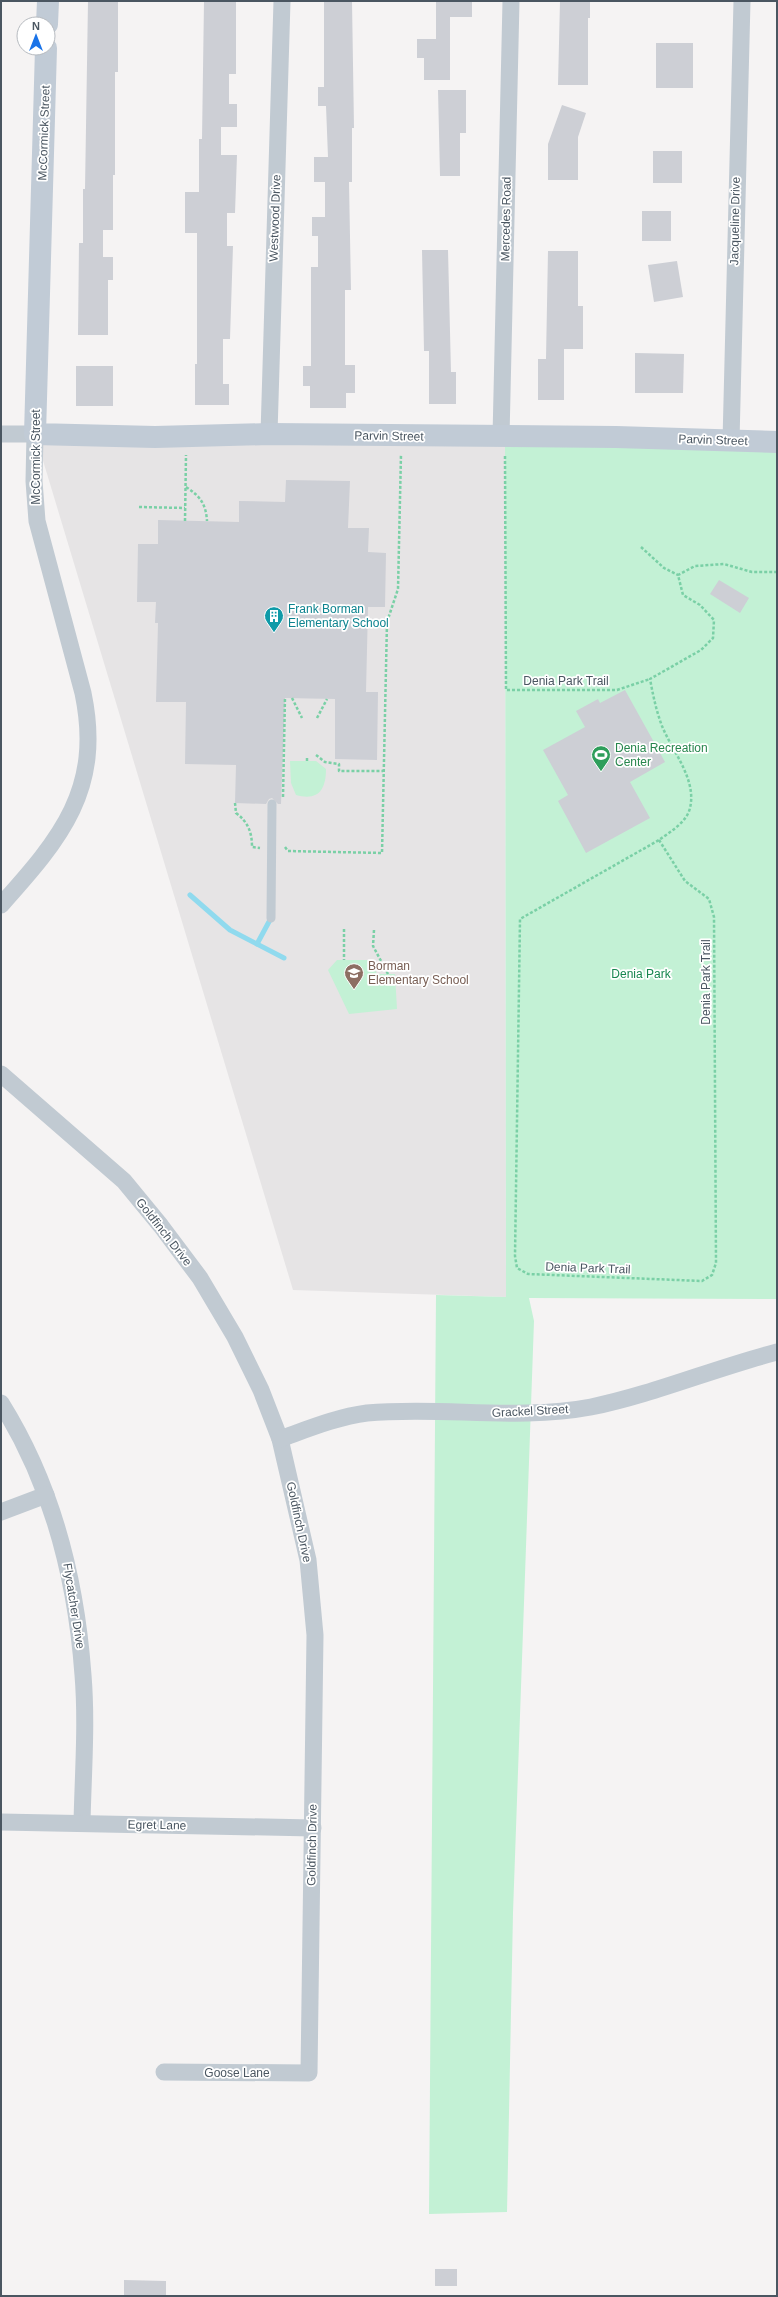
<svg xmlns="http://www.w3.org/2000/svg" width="778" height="2297" font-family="Arial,sans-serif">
	<rect width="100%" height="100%" fill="#f5f3f3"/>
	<path fill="#e6e4e5" d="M 35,434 L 505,437 L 506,1297 L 293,1290 Z"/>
	<g fill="#c3f1d5">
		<path d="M 505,437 L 777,441 L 777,1299 L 529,1298 L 534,1321 L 513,1913 L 507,2212 L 429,2214 L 436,1295 L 506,1297 Z"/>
		<path d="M 290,761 L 316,761 L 326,769 C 326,790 318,801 296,795 L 291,783 Z"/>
		<path d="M 337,960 L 370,960 L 377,974 L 395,974 L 397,1009 L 349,1014 L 328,970 Z"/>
	</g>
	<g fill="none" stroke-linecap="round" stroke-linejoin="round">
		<g stroke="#90daee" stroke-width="5">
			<path d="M 190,895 L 230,930 L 284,958"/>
			<path d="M 257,944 L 271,918"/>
		</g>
	</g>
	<g fill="#cdcfd5">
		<path d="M 88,1 L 118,1 L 118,72 L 115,72 L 115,175 L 113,175 L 113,230 L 103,230 L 103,257 L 113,257 L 113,280 L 108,280 L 108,335 L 78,335 L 79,243 L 83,243 L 83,189 L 85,189 Z"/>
		<path d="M 204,1 L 236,1 L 236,74 L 229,74 L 229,104 L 237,104 L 237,127 L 221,127 L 221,155 L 237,155 L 235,213 L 227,213 L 227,246 L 233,246 L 230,339 L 223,339 L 223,384 L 229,384 L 229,405 L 195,405 L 195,364 L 197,364 L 197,233 L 185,233 L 185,192 L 199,192 L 199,139 L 202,139 Z"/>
		<path d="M 324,1 L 352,1 L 354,128 L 352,128 L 352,182 L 349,182 L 351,290 L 345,290 L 345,365 L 355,365 L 355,393 L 346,393 L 346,408 L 310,408 L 310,386 L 303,386 L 303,366 L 311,366 L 311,267 L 318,267 L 318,236 L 312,236 L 312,217 L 325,217 L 325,182 L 314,182 L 314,157 L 328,157 L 326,106 L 318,106 L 318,87 L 324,87 Z"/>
		<path d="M 436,1 L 472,1 L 472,17 L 450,17 L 450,80 L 424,80 L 424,58 L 417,58 L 417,39 L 436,39 Z"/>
		<path d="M 560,1 L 590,1 L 590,18 L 588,18 L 588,85 L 558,85 Z"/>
		<rect x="656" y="43" width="37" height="45"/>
		<path d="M 438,90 L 466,90 L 466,133 L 460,133 L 460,176 L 440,176 Z"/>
		<path d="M 562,105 L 586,113 L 578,137 L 578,180 L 548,180 L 548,144 Z"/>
		<rect x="653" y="151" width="29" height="32"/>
		<rect x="642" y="211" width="29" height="30"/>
		<path d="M 422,250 L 448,250 L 451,372 L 456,372 L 456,404 L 429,404 L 429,351 L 424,351 Z"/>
		<path d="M 548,251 L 578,251 L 578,306 L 583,306 L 583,349 L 564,349 L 564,400 L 538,400 L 538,359 L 546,359 Z"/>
		<path d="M 677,261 L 683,297 L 654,302 L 648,265 Z"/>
		<path d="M 635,353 L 684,354 L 683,393 L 635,393 Z"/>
		<rect x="76" y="366" width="37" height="40"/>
		<path d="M 286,480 L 350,481 L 348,528 L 369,528 L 368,552 L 386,553 L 385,607 L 368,607 L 366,692 L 378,692 L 377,760 L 335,759 L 335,699 L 285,698 L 281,804 L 278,804 L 272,798 L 269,799 L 266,804 L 235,803 L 236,765 L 185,764 L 186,702 L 156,702 L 158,623 L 155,623 L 156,602 L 137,602 L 138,544 L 158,544 L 158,520 L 239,522 L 239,501 L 285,502 Z"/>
		<path d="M 719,580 L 749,598 L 740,613 L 710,594 Z"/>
		<path d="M 625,690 L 665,762 L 630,782 L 650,818 L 586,853 L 558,801 L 568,795 L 543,750 L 585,727 L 576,711 L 598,699 L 600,703 Z"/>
		<rect x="435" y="2269" width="22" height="17"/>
		<path d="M 124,2280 L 166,2281 L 166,2296 L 124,2296 Z"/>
	</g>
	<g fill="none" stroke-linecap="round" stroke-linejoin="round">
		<g stroke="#7ad0a6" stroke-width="2.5" stroke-dasharray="3 2" stroke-linecap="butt">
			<path d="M 505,456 L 506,690 L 617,690 L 650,679"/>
			<path d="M 186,487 C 200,496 206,504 207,521"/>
			<path d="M 139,507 L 185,508"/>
			<path d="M 185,521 L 186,455"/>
			<path d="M 641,547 L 664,568 L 678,575"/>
			<path d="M 292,698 L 302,718"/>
			<path d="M 317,718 L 327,699"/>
			<path d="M 316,755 L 325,762 L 339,764 L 339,771 L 383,771"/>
			<path d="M 307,761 L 307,756"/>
			<path d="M 283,797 L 285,697"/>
			<path d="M 235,803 L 236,813 C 248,822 252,832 252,847 L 260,848"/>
			<path d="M 659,840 L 685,881 L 709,899 L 714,917 L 716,1263 L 712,1275 L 702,1281 L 528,1274 L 517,1268 L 515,1256 L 520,919 L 659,840 C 670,832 687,822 690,808 C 697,779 672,751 662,726 C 656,710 653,695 650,679 L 701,650 L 713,638 L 714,620 L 700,605 L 683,595 L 678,575 L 695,566 L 724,564 L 752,572 L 777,572"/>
			<path d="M 285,847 L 288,851 L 382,853 L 387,622 L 398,589 L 401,454"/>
			<path d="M 344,929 L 344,960"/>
			<path d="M 374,930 L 373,946 L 388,974"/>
		</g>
		<path stroke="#c1cad2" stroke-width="9" d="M 271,918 L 272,804"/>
		<g stroke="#c1cad2" stroke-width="17">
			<path d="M 1,434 L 35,434 L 34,481 L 37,521 L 83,693 C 103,789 61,838 1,905"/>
			<path d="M 269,434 L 282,1"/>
			<path d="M 501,437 L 511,1"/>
			<path d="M 731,441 L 742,1"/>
			<path d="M 1,1074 L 124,1181 L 161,1226 L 200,1278 L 235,1337 L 261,1390 L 280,1439 L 308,1560 L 315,1635 L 309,2073 L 164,2072"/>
			<path d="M 1,1403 C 53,1486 76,1578 83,1675 C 87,1724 83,1774 82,1823"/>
			<path d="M 280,1439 C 308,1429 337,1417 367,1413 C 441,1406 517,1421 591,1407 C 654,1394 715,1368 777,1352"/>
			<path d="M 1,1512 L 46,1495"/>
			<path d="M 1,1822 L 313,1828"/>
		</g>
		<g stroke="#c1cbd6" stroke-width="22">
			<path d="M 47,24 L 48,1"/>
			<path d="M 46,48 L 35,434 L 155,437 L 269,434 L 616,437 L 777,442"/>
		</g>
	</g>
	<defs>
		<symbol id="building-pin" viewBox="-11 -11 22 30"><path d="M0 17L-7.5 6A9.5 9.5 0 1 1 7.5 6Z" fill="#0f9aa8" stroke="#fff"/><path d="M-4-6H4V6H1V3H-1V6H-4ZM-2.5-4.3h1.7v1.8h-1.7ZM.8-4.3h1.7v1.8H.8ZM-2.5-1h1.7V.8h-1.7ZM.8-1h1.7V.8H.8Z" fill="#fff"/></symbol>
		<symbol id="stadium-pin" viewBox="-11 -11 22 30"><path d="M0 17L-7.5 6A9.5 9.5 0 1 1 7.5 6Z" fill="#2e9e5b" stroke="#fff"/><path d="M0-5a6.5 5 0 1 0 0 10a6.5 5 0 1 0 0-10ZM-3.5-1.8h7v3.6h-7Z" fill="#fff"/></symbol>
		<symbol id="school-pin" viewBox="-11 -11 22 30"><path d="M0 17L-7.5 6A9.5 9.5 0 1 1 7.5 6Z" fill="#8d6e63" stroke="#fff"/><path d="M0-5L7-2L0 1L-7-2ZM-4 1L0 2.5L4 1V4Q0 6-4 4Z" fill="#fff"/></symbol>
	</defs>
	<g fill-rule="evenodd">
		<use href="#building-pin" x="263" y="605" width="22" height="30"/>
		<use href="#stadium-pin" x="590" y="744" width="22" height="30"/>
		<use href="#school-pin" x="343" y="962" width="22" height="30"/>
	</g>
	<g text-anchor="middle" stroke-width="3.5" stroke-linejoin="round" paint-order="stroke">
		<g font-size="12" fill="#4a5661" stroke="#fff">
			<text transform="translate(44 133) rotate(-88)" y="4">McCormick Street</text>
			<text transform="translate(275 218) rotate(-88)" y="4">Westwood Drive</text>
			<text transform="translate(506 219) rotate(-89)" y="4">Mercedes Road</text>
			<text transform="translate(735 221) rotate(-89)" y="4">Jacqueline Drive</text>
			<text transform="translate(389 436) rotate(1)" y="4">Parvin Street</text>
			<text transform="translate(713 440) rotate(2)" y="4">Parvin Street</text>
			<text transform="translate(36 457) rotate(-90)" y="4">McCormick Street</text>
			<text x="566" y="685">Denia Park Trail</text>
			<text transform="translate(706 982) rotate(-90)" y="4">Denia Park Trail</text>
			<text transform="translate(164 1232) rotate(52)" y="4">Goldfinch Drive</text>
			<text transform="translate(588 1268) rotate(2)" y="4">Denia Park Trail</text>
			<text transform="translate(530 1411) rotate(-3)" y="4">Grackel Street</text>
			<text transform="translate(299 1522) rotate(78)" y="4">Goldfinch Drive</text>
			<text transform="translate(74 1606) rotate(81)" y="4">Flycatcher Drive</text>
			<text transform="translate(157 1825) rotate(1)" y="4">Egret Lane</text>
			<text transform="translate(312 1845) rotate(-89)" y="4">Goldfinch Drive</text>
			<text x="237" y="2077">Goose Lane</text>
		</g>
		<g font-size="12" fill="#0d838f" stroke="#fff" text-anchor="start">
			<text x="288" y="613">Frank Borman<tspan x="288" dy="14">Elementary School</tspan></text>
		</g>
		<g font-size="12" fill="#27864d" stroke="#fff" text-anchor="start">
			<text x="615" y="752">Denia Recreation<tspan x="615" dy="14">Center</tspan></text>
		</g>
		<g font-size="12" fill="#785e54" stroke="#fff" text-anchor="start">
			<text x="368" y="970">Borman<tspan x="368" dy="14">Elementary School</tspan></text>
		</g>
		<g font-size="12" fill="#17864f" stroke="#fff">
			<text x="641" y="978">Denia Park</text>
		</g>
	</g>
	<rect width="778" height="2297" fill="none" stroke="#4a5661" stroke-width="4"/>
	<g transform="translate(36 36)"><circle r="19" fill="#ffffff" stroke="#b7bbc0"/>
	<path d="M0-3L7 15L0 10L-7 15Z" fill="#1a73e8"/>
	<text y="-6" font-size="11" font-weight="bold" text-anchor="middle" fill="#4a5661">N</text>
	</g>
</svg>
